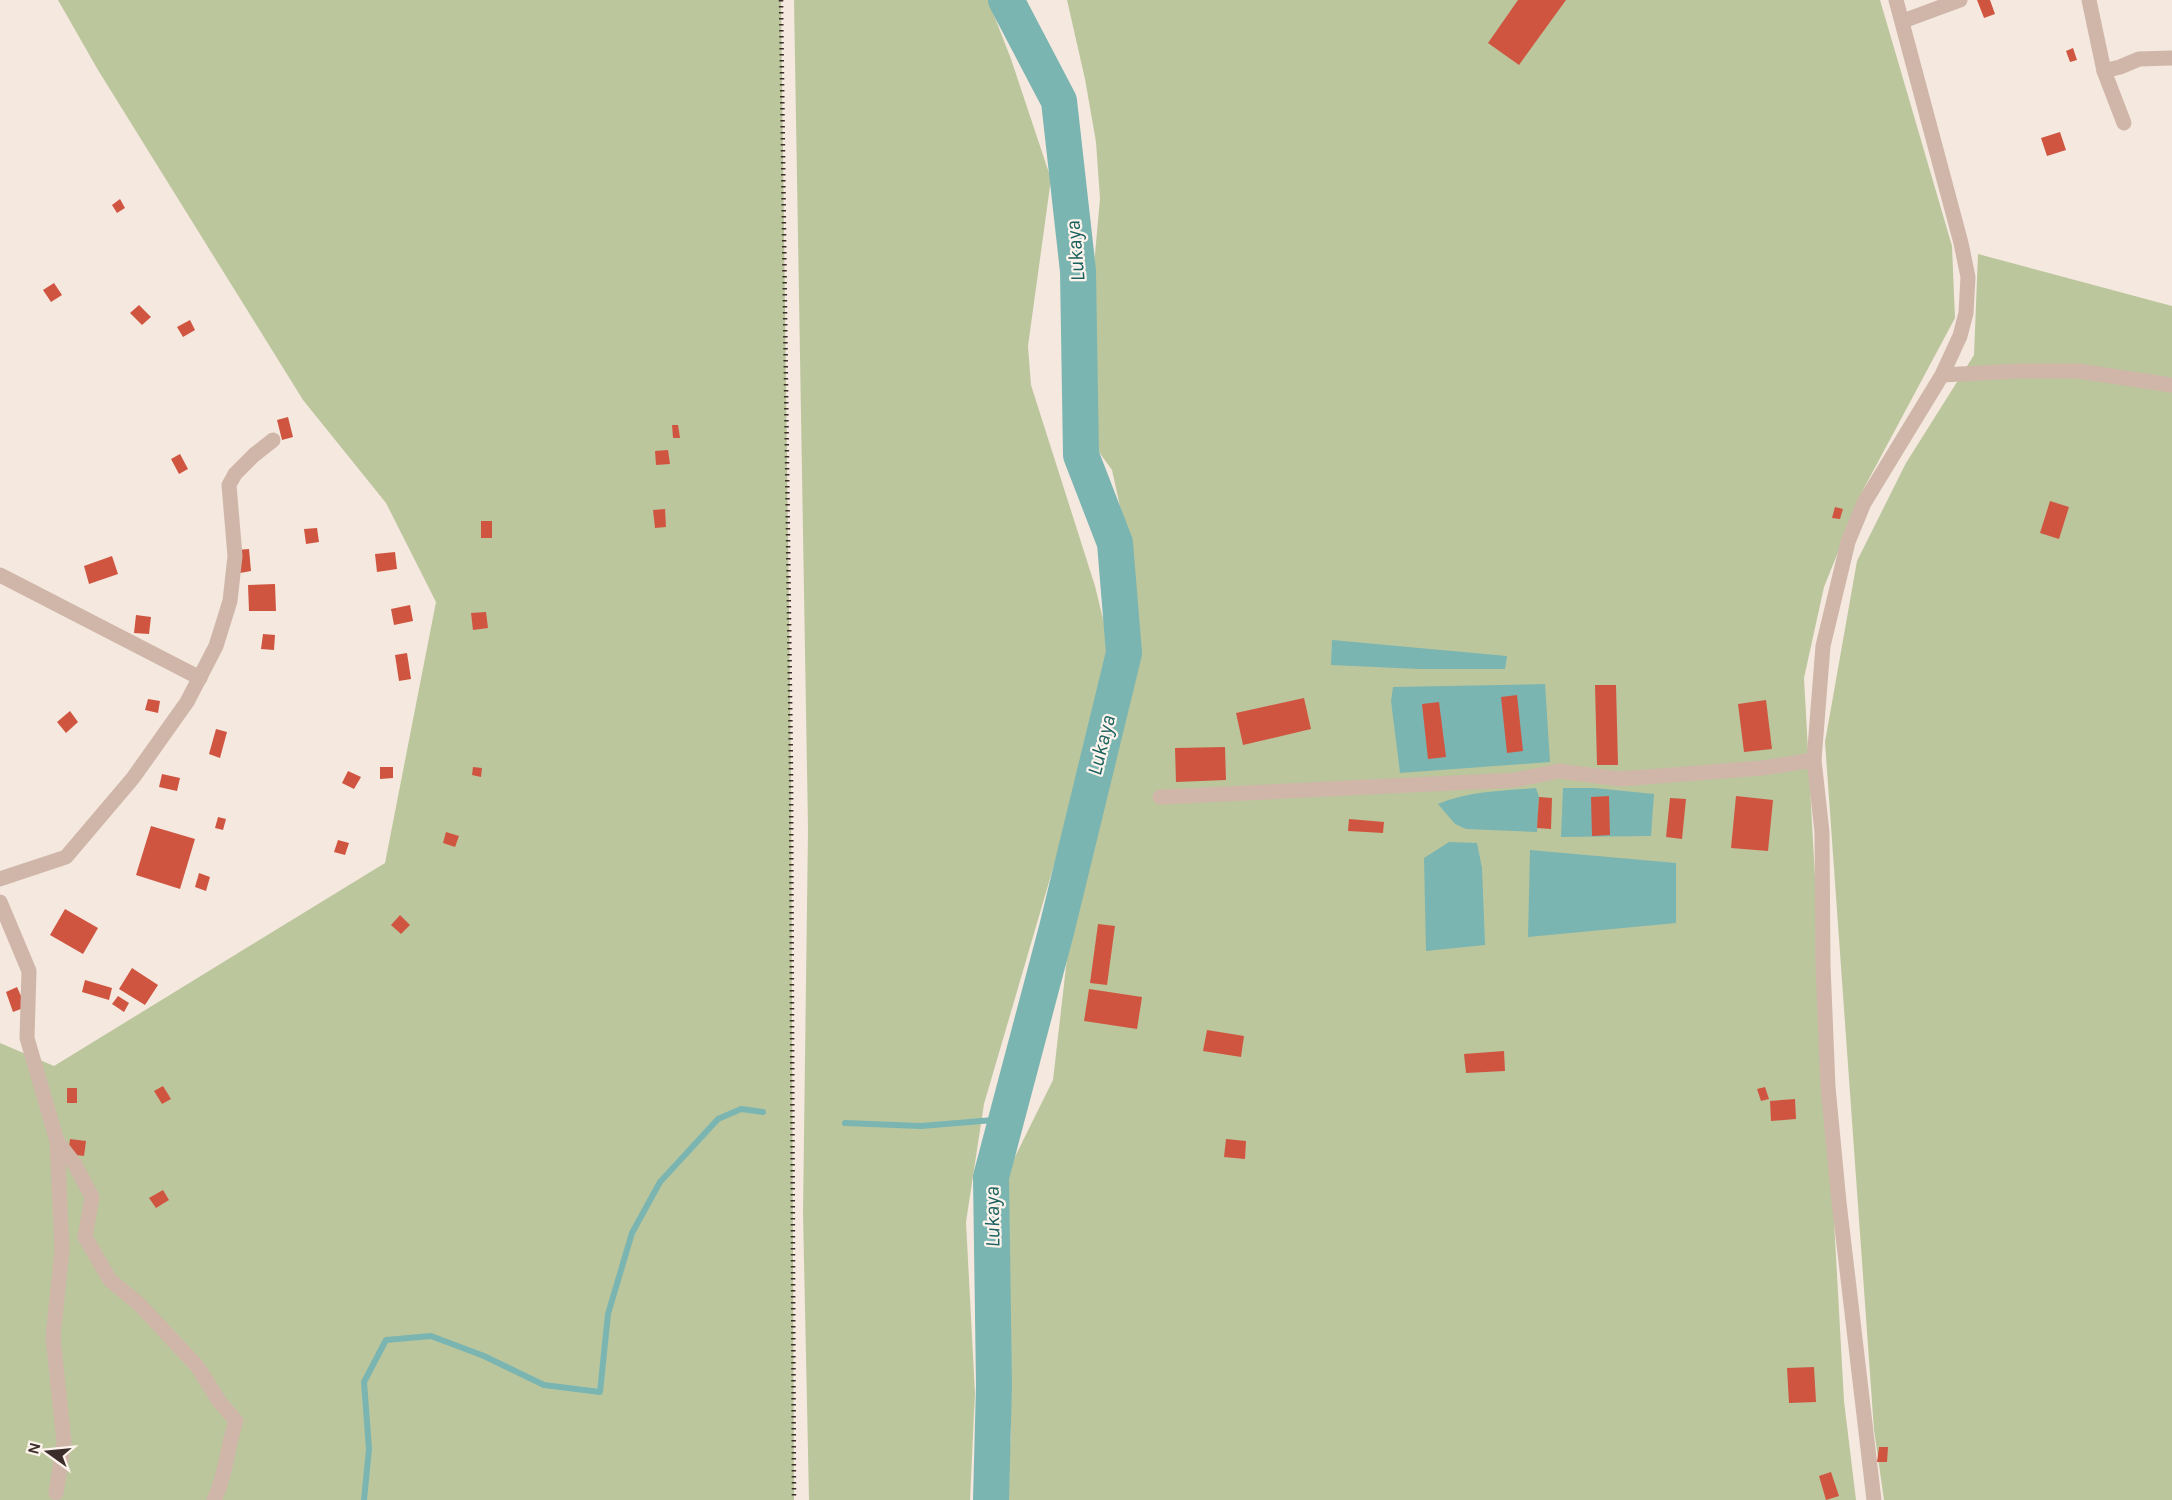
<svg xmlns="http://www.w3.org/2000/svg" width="2172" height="1500" font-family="Karla,sans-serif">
	<rect width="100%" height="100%" fill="#f5e8df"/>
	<g fill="#bcc69d">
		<path d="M 58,0 L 781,0 L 791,769 L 794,1500 L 0,1500 L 0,1043 L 54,1066 L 385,863 L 436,602 L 386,503 L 303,400 L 98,70 Z"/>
		<path d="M 794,0 L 988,0 L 1011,59 L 1051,179 L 1028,346 L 1031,385 L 1095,586 L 1109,644 L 1083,766 L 984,1104 L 966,1222 L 975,1393 L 970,1500 L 809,1500 L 803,1213 L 808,829 Z"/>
		<path d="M 1067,0 L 1880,0 L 1952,246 L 1955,318 L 1863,490 L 1824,587 L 1804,678 L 1844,1401 L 1856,1500 L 1005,1500 L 1011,1436 L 1004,1179 L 1053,1080 L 1069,941 L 1112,769 L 1135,600 L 1128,543 L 1112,470 L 1091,441 L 1086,353 L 1100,199 L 1096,142 L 1085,79 Z"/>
		<path d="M 1978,254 L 2172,306 L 2172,1500 L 1884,1500 L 1874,1430 L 1825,742 L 1857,561 L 1906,463 L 1974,355 Z"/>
	</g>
	<g fill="#7bb5b1">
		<path d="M 1332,640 L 1507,656 L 1505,669 L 1419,669 L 1331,665 Z"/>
		<path d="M 1545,684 L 1550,762 L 1400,773 L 1391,701 L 1393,687 Z"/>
		<path d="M 1536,788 L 1539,797 L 1537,832 L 1466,829 L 1455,824 L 1438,804 C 1469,791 1503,791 1536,788 Z"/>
		<path d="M 1563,788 L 1595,788 L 1654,794 L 1651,836 L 1561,837 Z"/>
		<path d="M 1449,842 L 1477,843 L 1482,868 L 1485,945 L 1426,951 L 1424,858 Z"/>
		<path d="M 1530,850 L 1676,863 L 1676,923 L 1528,937 Z"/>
	</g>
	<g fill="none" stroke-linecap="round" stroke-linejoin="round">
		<g stroke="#7bb5b1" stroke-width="6">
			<path d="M 845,1123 L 921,1126 L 1006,1119"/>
			<path d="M 364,1500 L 369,1449 L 364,1382 L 386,1340 L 431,1336 L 484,1356 L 544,1385 L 600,1392 L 608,1314 L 632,1233 L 660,1182 L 718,1119 L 741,1109 L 763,1112"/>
		</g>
		<path stroke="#7bb5b1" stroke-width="36" d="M 991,1500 L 994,1385 L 991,1177 L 1057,928 L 1124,653 L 1115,543 L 1081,455 L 1078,271 L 1059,101 L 1006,0"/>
	</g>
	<g fill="#d05541">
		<path d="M 1518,0 L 1566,0 L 1519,65 L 1488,43 Z"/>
		<path d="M 1977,0 L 1990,0 L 1995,14 L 1984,18 Z"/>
		<path d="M 2073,48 L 2077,60 L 2070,62 L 2066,51 Z"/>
		<path d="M 2060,132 L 2066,150 L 2047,156 L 2041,138 Z"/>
		<path d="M 120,199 L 125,208 L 117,213 L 112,205 Z"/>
		<path d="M 54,283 L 62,295 L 51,302 L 43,290 Z"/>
		<path d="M 139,305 L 151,317 L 142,325 L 130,313 Z"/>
		<path d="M 190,320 L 195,330 L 183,337 L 177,327 Z"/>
		<path d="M 288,417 L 293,437 L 282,440 L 277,420 Z"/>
		<path d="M 672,425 L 678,425 L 680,438 L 673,438 Z"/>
		<path d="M 668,450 L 670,464 L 656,465 L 655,451 Z"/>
		<path d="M 180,454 L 188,469 L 179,474 L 171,459 Z"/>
		<path d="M 2050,501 L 2069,507 L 2059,539 L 2040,533 Z"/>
		<path d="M 1835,507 L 1843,509 L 1840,519 L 1832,518 Z"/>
		<path d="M 665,509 L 666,527 L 655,528 L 653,510 Z"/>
		<rect x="481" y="521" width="11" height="17"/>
		<path d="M 317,528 L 319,542 L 306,544 L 304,529 Z"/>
		<path d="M 249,549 L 251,571 L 240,573 L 237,550 Z"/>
		<path d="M 395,552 L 397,569 L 377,572 L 375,554 Z"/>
		<path d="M 112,556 L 118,574 L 89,584 L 84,566 Z"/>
		<path d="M 275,584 L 276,611 L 249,611 L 248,585 Z"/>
		<path d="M 410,605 L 413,621 L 394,625 L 391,609 Z"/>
		<path d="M 486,612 L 488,628 L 473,630 L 471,613 Z"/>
		<path d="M 136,615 L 151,617 L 149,634 L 134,633 Z"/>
		<path d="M 263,634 L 275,635 L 274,650 L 261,649 Z"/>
		<path d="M 407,653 L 411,679 L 399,681 L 395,655 Z"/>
		<path d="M 1595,685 L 1616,685 L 1618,765 L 1597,765 Z"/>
		<path d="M 1517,695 L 1523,751 L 1507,753 L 1501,697 Z"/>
		<path d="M 1304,698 L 1311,729 L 1243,745 L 1236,713 Z"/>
		<path d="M 148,699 L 160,701 L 158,713 L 145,710 Z"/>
		<path d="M 1766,700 L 1772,749 L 1744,752 L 1738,704 Z"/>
		<path d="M 1439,702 L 1446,757 L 1428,759 L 1422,704 Z"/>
		<path d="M 70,711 L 78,722 L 66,733 L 57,722 Z"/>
		<path d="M 216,729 L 227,732 L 220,758 L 209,754 Z"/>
		<path d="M 1225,747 L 1226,780 L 1176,782 L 1175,748 Z"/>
		<path d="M 380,767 L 393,767 L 393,778 L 380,779 Z"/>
		<path d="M 473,767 L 482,768 L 481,777 L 472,775 Z"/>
		<path d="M 348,771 L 361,777 L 354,789 L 342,783 Z"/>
		<path d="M 162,774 L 180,778 L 177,791 L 159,787 Z"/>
		<path d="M 1609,796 L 1610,835 L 1592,836 L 1591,797 Z"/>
		<path d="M 1736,796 L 1773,800 L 1768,851 L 1731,848 Z"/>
		<path d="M 1539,797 L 1552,798 L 1551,829 L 1537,828 Z"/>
		<path d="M 1670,798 L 1686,799 L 1682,839 L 1666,837 Z"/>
		<path d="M 218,817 L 226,819 L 223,830 L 215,828 Z"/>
		<path d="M 1349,819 L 1384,822 L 1383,833 L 1348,831 Z"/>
		<path d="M 151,826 L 195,839 L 180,889 L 136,875 Z"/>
		<path d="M 446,832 L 459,836 L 455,847 L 443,843 Z"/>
		<path d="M 338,840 L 349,843 L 345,855 L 334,852 Z"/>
		<path d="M 199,873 L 210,877 L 206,891 L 195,887 Z"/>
		<path d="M 65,909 L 98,928 L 83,954 L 50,935 Z"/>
		<path d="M 400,915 L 410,925 L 401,934 L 391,925 Z"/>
		<path d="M 1098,924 L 1115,926 L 1107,985 L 1090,983 Z"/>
		<path d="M 132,968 L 158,985 L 145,1005 L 119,989 Z"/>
		<path d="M 85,980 L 112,988 L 109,1000 L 82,992 Z"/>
		<path d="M 17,987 L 26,1007 L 13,1012 L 6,992 Z"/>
		<path d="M 1089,989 L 1142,997 L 1137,1029 L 1084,1021 Z"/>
		<path d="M 118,996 L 129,1003 L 124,1012 L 112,1004 Z"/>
		<path d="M 1207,1030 L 1244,1036 L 1241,1057 L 1203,1051 Z"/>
		<path d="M 1504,1051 L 1505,1071 L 1466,1073 L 1464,1054 Z"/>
		<path d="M 163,1086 L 171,1099 L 162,1104 L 154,1091 Z"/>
		<path d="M 1765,1087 L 1769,1099 L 1761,1101 L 1757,1089 Z"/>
		<rect x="67" y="1088" width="10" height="15"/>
		<path d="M 1795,1099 L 1796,1119 L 1771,1121 L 1770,1101 Z"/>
		<path d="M 70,1139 L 86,1141 L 84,1156 L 68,1154 Z"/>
		<path d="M 1226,1139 L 1246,1141 L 1245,1159 L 1224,1157 Z"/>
		<path d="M 163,1190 L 169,1200 L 156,1208 L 149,1198 Z"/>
		<path d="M 1814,1367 L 1816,1402 L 1789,1403 L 1787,1368 Z"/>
		<path d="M 1879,1447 L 1888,1447 L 1887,1462 L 1877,1462 Z"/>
		<path d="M 1831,1472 L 1839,1496 L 1826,1500 L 1819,1476 Z"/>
	</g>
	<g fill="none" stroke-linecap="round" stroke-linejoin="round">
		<g stroke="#cfb6a9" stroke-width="15">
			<path d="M 2089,0 L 2104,71 L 2120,67 L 2139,59 L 2172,58"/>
			<path d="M 1903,21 L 1960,0"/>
			<path d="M 2104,71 L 2124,123"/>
			<path d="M 1942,375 L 2018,371 L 2078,371 L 2172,385"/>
			<path d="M 0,575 L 200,678"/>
			<path d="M 1160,797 L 1515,780 L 1559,771 L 1620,779 L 1762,768 L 1814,760"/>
			<path d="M 0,879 L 66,857 L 133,778 L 187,702 L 216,646 L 230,601 L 235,556 L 229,485 L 235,474 L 254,455 L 273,440"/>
			<path d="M 0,902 L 29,971 L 27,1038 L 57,1141 L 62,1250 L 53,1337 L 64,1442 L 56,1493"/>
			<path d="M 57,1141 L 74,1163 L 92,1197 L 85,1237 L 110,1280 L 139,1304 L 197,1366 L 219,1401 L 236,1421 C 227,1447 226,1476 214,1500"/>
			<path d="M 1874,1500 L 1839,1202 L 1828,1087 L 1823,965 L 1822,832 L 1814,760 L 1823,646 L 1848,542 L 1864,503 L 1942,375 L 1960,336 L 1966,313 L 1968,277 L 1961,243 L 1896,0"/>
		</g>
		<path stroke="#3b2d29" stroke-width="4.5" stroke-dasharray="1.5 4.5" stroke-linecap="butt" d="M 781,0 L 791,769 L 794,1500"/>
	</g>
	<g text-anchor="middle" stroke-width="4.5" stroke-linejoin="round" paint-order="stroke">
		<g font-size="21" font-style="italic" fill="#1a615e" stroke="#fcf3ec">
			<text transform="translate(1075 251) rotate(-95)" y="7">Lukaya</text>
			<text transform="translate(1101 745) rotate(-76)" y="7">Lukaya</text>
			<text transform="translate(992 1217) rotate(-91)" y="7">Lukaya</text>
		</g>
	</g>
	<g transform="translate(48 1452) rotate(285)" stroke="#fcf3ec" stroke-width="4.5" paint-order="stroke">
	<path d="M0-4.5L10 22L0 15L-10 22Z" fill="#3b2d29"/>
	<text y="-9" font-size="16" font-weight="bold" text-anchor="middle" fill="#3b2d29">N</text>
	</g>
</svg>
